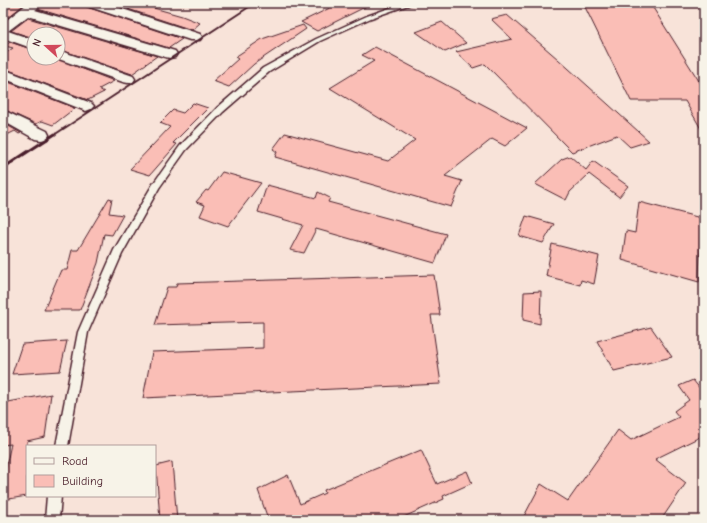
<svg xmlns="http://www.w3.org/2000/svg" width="707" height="523" font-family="'Comic Neue',sans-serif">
	<rect width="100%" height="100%" fill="#f8e3d9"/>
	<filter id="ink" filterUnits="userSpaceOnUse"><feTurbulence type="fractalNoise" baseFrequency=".025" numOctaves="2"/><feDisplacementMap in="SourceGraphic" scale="8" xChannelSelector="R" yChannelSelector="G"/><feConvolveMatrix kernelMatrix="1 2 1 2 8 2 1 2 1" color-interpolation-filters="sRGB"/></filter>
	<g filter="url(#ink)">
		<g fill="#fabeb6" stroke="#4a1f2b">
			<path d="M 3,3 L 26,3 L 6,19 L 3,18 Z"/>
			<path d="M 42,3 L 84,3 L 87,7 L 182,39 L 169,48 L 38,9 Z"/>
			<path d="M 136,3 L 182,16 L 200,23 L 192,30 L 128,9 Z"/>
			<path d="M 340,3 L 373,3 L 317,31 L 301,22 Z"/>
			<path d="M 650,3 L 704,89 L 704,134 L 685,101 L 631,101 L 584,5 Z"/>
			<path d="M 507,15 L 558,59 L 649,141 L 630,147 L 617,135 L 572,152 L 485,64 L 473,68 L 456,52 L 512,39 L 491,19 Z"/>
			<path d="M 28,18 L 157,56 L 132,74 L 58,49 L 58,34 L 34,34 L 34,38 L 11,31 Z"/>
			<path d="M 442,22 L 466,43 L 445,52 L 416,32 Z"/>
			<path d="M 303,25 L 306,29 L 254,64 L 229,87 L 213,81 L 238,59 L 235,57 L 262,39 Z"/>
			<path d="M 10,42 L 34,50 L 34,58 L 55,58 L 114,81 L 99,89 L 104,92 L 88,100 L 3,68 L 3,55 L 13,48 L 5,46 Z"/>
			<path d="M 375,47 L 527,128 L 505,146 L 492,139 L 445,176 L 462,181 L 451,207 L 275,157 L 277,152 L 273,149 L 285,133 L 388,161 L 415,140 L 330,88 L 374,61 L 362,55 Z"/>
			<path d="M 3,80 L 75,108 L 53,125 L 42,121 L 36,124 L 3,109 Z"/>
			<path d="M 193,103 L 208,108 L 173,143 L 177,144 L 150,175 L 130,169 L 170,127 L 160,123 L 173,110 L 183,113 Z"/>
			<path d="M 3,123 L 21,133 L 19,134 L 15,131 L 3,137 Z"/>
			<path d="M 570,156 L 586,170 L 593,161 L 628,186 L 619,197 L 589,174 L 570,192 L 566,200 L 535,184 L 562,159 Z"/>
			<path d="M 222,172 L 261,183 L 228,226 L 200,216 L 205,205 L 196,202 L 206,190 L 208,191 Z"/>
			<path d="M 267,185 L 316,198 L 318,192 L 330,198 L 328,202 L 446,234 L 435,263 L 316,229 L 304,253 L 290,250 L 303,225 L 258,212 Z"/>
			<path d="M 109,198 L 112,199 L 109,213 L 123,215 L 112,235 L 104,234 L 98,263 L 80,310 L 44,310 L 61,270 L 67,270 L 72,250 L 78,250 Z"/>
			<path d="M 639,202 L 701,218 L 699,282 L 622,260 L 626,231 L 635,233 Z"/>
			<path d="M 526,216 L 554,224 L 543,243 L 519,236 Z"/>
			<path d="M 552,244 L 599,256 L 594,284 L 581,280 L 580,285 L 546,276 Z"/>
			<path d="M 434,275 L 440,315 L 431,315 L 441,384 L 143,398 L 152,352 L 263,348 L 263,322 L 155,325 L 167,287 L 176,287 L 177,283 Z"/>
			<path d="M 541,291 L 540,324 L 523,320 L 524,292 Z"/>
			<path d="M 651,327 L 672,357 L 614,371 L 597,341 Z"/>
			<path d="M 67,341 L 60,371 L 12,374 L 22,344 Z"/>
			<path d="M 693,380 L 701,390 L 704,388 L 704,435 L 655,459 L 686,483 L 661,520 L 522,520 L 541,484 L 568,501 L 618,430 L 631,440 L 679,417 L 674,411 L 689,400 L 679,386 Z"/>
			<path d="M 51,394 L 45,437 L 27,441 L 27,496 L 3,500 L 3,480 L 11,444 L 3,445 L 3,403 Z"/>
			<path d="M 421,450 L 437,484 L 467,471 L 472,483 L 443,496 L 444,499 L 397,520 L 265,520 L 268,519 L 258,490 L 288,475 L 300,504 L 325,493 L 324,490 Z"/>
			<path d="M 172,462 L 177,520 L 160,520 L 156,466 Z"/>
		</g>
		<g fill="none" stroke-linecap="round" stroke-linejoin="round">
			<defs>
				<g id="service">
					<path d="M 404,3 L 414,3 L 371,18 L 320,41 L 269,72 L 223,112 L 186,150 L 159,188 L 122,254 L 88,332 L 68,446 L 56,446 L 78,332 L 114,250 L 153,184 L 180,146 L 217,108 L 263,68 L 316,39 L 367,16 Z"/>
					<path d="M 47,496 L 61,496 L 59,520 L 45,520 Z"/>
				</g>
				<g id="minor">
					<path d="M 28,3 L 41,3 L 39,7 L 35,10 L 175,51 L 177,54 L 175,57 L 170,58 L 165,57 L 28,16 L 8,31 L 34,40 L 34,49 L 3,38 L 3,23 Z"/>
					<path d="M 85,3 L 104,3 L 200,34 L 202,37 L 200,40 L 190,40 L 87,6 Z"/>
					<path d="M 58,50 L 133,76 L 135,79 L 133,82 L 128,83 L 123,82 L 56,58 L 58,58 Z"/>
					<path d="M 3,69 L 91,103 L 94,106 L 91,109 L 86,111 L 81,109 L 3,78 Z"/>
					<path d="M 3,110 L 47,131 L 49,135 L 47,139 L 41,140 L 35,139 L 3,121 Z"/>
				</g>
			</defs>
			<use href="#service" stroke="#4a1f2b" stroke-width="3"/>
			<use href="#minor" stroke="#4a1f2b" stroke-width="3"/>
			<use href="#service" fill="#f7f3e8" fill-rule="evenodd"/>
			<use href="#minor" fill="#f7f3e8" fill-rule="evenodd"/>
			<path stroke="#4a1f2b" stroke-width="2" d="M 54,135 L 255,3"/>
			<path stroke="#4a1f2b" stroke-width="3" d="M 3,168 L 55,134"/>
		</g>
	</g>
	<rect width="707" height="523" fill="none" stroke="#f7f3e8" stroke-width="16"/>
	<rect x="8" y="8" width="691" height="507" fill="none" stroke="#4a1f2b" stroke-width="1.5" filter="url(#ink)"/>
	<rect x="26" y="445" width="130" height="52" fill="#f7f3e8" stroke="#b29e9c"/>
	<rect x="34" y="458" width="20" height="6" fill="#f7f3e8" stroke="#b29e9c"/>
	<text x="62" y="465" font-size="12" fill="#4a1f2b">Road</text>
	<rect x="34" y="475" width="20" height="12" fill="#fabeb6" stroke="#b29e9c"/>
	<text x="62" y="485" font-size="12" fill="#4a1f2b">Building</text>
	<g transform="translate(46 46) rotate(291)"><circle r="19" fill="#f7f3e8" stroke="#b29e9c"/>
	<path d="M0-3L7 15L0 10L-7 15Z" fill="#d1495b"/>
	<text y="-6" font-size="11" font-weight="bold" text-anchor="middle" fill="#4a1f2b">N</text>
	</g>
</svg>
